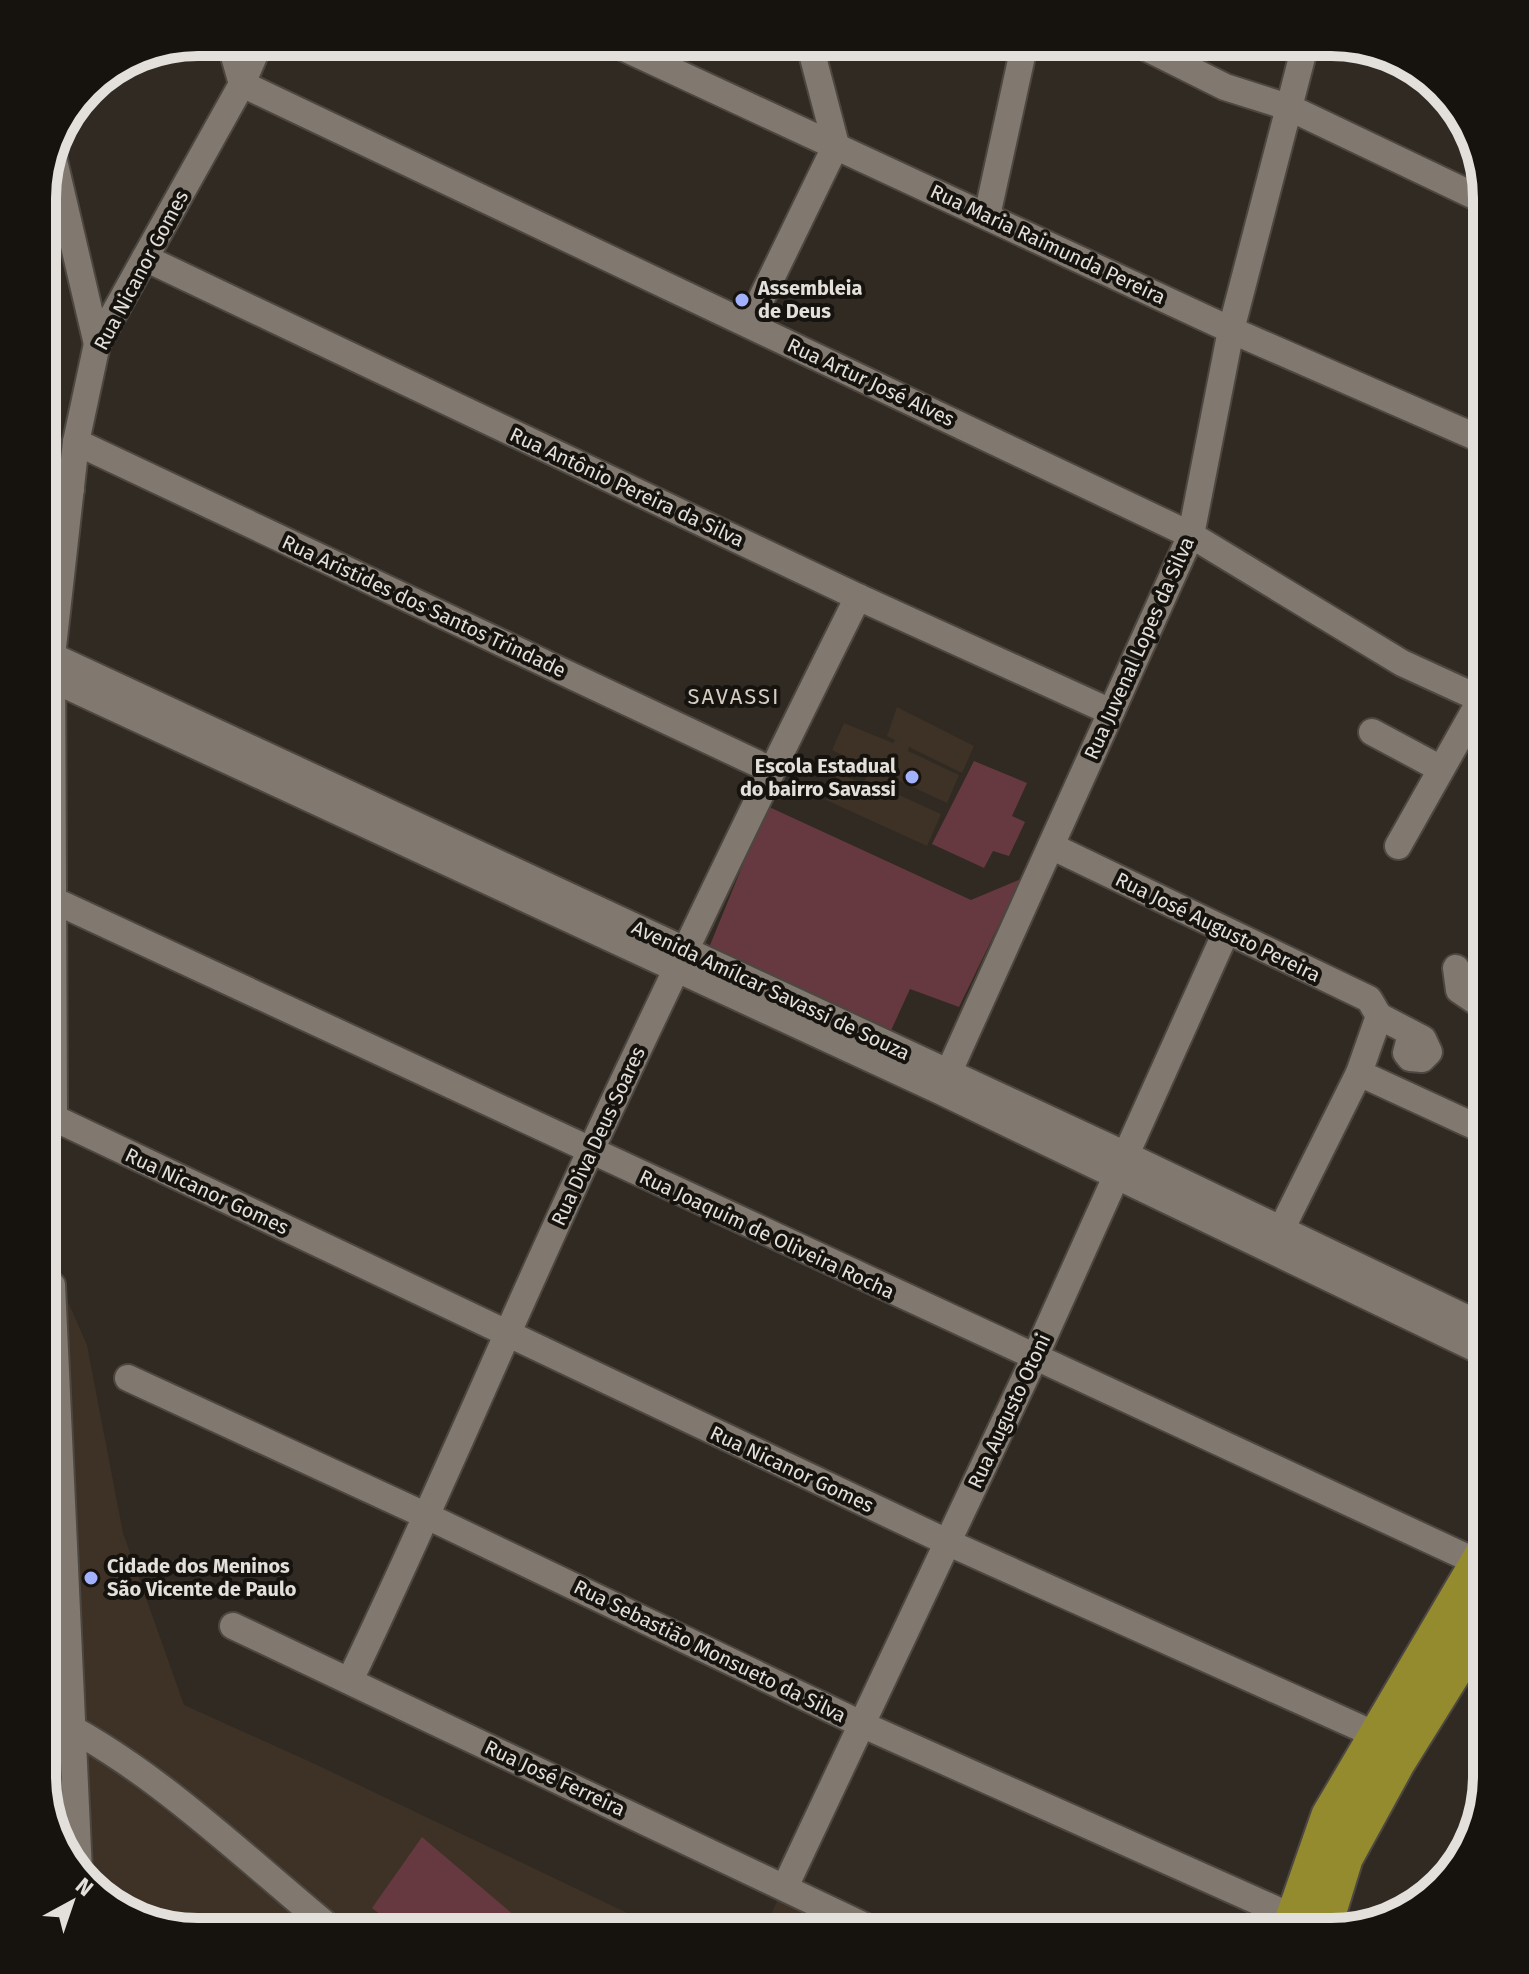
<svg xmlns="http://www.w3.org/2000/svg" width="1529" height="1974" font-family="'Fira Sans',sans-serif">
	<rect width="100%" height="100%" fill="#302a22"/>
	<g fill="#3d3225">
		<path d="M 897,707 L 974,746 L 962,773 L 909,747 L 908,751 L 959,775 L 947,803 L 895,779 L 888,790 L 941,814 L 927,846 L 826,800 L 838,773 L 863,784 L 870,769 L 832,750 L 844,723 L 893,743 L 895,740 L 887,736 Z"/>
		<path d="M 42,1242 L 87,1345 L 123,1533 L 184,1705 L 315,1764 L 667,1932 L 197,1932 L 120,1911 L 68,1862 L 42,1776 Z"/>
		<path d="M 778,1899 L 850,1932 L 763,1932 Z"/>
	</g>
	<g fill="#663941">
		<path d="M 974,761 L 1027,783 L 1012,816 L 1025,822 L 1009,856 L 993,851 L 984,868 L 932,844 Z"/>
		<path d="M 767,806 L 971,900 L 1021,879 L 959,1007 L 910,989 L 888,1037 L 708,950 Z"/>
		<path d="M 422,1837 L 515,1916 L 505,1932 L 403,1932 L 372,1908 Z"/>
	</g>
	<g fill="none" stroke-linecap="round" stroke-linejoin="round">
		<defs>
			<g id="minor">
				<path d="M 230,42 L 242,84 L 1191,535 L 1402,663 L 1487,702"/>
				<path d="M 611,42 L 1231,330 L 1487,442"/>
				<path d="M 1135,42 L 1225,87 L 1288,107 L 1487,202"/>
				<path d="M 52,152 L 97,344"/>
				<path d="M 987,216 L 1025,42"/>
				<path d="M 145,258 L 858,597 L 1111,712"/>
				<path d="M 749,324 L 836,145 L 809,42"/>
				<path d="M 76,442 L 771,770"/>
				<path d="M 42,491 L 71,489"/>
				<path d="M 52,656 L 1124,1154 L 1487,1328"/>
				<path d="M 54,680 L 940,1091 L 1487,1354"/>
				<path d="M 1372,732 L 1441,769"/>
				<path d="M 1051,846 L 1369,999 L 1379,1016"/>
				<path d="M 1398,846 L 1481,699"/>
				<path d="M 53,900 L 1481,1564"/>
				<path d="M 1456,968 L 1459,990 L 1487,1009"/>
				<path d="M 1379,1016 L 1423,1039 L 1429,1052 L 1422,1059 L 1410,1058 L 1406,1053 L 1411,1034"/>
				<path d="M 1359,1073 L 1487,1132"/>
				<path d="M 942,1087 L 1191,535 L 1231,330 L 1306,42"/>
				<path d="M 42,1118 L 54,1118 L 949,1543 L 1376,1735"/>
				<path d="M 54,1118 L 52,656 L 76,442 L 97,344 L 242,84 L 260,42"/>
				<path d="M 1274,1244 L 1359,1073 L 1379,1016"/>
				<path d="M 52,1285 L 79,1872"/>
				<path d="M 128,1378 L 429,1517 L 861,1724 L 1295,1918"/>
				<path d="M 233,1626 L 877,1932"/>
				<path d="M 350,1680 C 434,1506 508,1327 590,1152 C 677,966 766,781 858,597"/>
				<path d="M 42,1713 C 151,1765 242,1856 335,1932"/>
				<path d="M 785,1887 L 1034,1359 L 1226,932"/>
			</g>
			<g id="highway">
				<path d="M 1291,1932 L 1331,1817 L 1487,1552"/>
				<path d="M 1320,1932 L 1343,1857 L 1395,1762 L 1487,1614"/>
			</g>
		</defs>
		<use href="#minor" stroke="#4d4741" stroke-width="30"/>
		<use href="#highway" stroke="#4d4741" stroke-width="44"/>
		<use href="#minor" stroke="#817970" stroke-width="26"/>
		<use href="#highway" stroke="#938b2e" stroke-width="40"/>
	</g>
	<g fill="#a3b2fd" stroke="#16130f" stroke-width="3">
		<circle cx="742" cy="300" r="8"/>
		<circle cx="912" cy="777" r="8"/>
		<circle cx="91" cy="1578" r="8"/>
	</g>
	<g text-anchor="middle" stroke-width="8" stroke-linejoin="round" paint-order="stroke">
		<g font-size="20" fill="#e3dfda" stroke="#16130f">
			<text transform="translate(1048 244) rotate(25)" y="7">Rua Maria Raimunda Pereira</text>
			<text transform="translate(141 270) rotate(-62)" y="7">Rua Nicanor Gomes</text>
			<text transform="translate(871 382) rotate(25)" y="7">Rua Artur José Alves</text>
			<text transform="translate(627 487) rotate(25)" y="7">Rua Antônio Pereira da Silva</text>
			<text transform="translate(424 606) rotate(25)" y="7">Rua Aristides dos Santos Trindade</text>
			<text transform="translate(1139 648) rotate(-66)" y="7">Rua Juvenal Lopes da Silva</text>
			<text transform="translate(1218 927) rotate(26)" y="7">Rua José Augusto Pereira</text>
			<text transform="translate(771 990) rotate(25)" y="7">Avenida Amílcar Savassi de Souza</text>
			<text transform="translate(598 1136) rotate(-65)" y="7">Rua Diva Deus Soares</text>
			<text transform="translate(207 1191) rotate(25)" y="7">Rua Nicanor Gomes</text>
			<text transform="translate(767 1234) rotate(25)" y="7">Rua Joaquim de Oliveira Rocha</text>
			<text transform="translate(1009 1411) rotate(-65)" y="7">Rua Augusto Otoni</text>
			<text transform="translate(792 1469) rotate(25)" y="7">Rua Nicanor Gomes</text>
			<text transform="translate(710 1651) rotate(26)" y="7">Rua Sebastião Monsueto da Silva</text>
			<text transform="translate(555 1778) rotate(25)" y="7">Rua José Ferreira</text>
		</g>
		<g font-size="20" font-weight="bold" fill="#e3dfda" stroke="#16130f" text-anchor="start">
			<text x="758" y="295">Assembleia<tspan x="758" dy="23">de Deus</tspan></text>
			<text x="896" y="773" text-anchor="end">Escola Estadual<tspan x="896" dy="23">do bairro Savassi</tspan></text>
			<text x="107" y="1573">Cidade dos Meninos<tspan x="107" dy="23">São Vicente de Paulo</tspan></text>
		</g>
		<g font-size="22" letter-spacing="2" fill="#d4ccc2" stroke="#16130f">
			<text x="734" y="704">SAVASSI</text>
		</g>
	</g>
	<path d="M0 0H1529V1974H0ZM198 56H1331A142 142 0 0 1 1473 198V1776A142 142 0 0 1 1331 1918H198A142 142 0 0 1 56 1776V198A142 142 0 0 1 198 56Z" fill="#16130f" fill-rule="evenodd"/>
	<path fill="none" stroke="#e3dfda" stroke-width="10" d="M198 56H1331A142 142 0 0 1 1473 198V1776A142 142 0 0 1 1331 1918H198A142 142 0 0 1 56 1776V198A142 142 0 0 1 198 56Z"/>
	<g transform="translate(72 1902) rotate(40)" stroke="#16130f" stroke-width="6" paint-order="stroke">
	<path d="M0-6L14 30L0 20L-14 30Z" fill="#e3dfda"/>
	<text y="-12" font-size="22" font-weight="bold" text-anchor="middle" fill="#e3dfda">N</text>
	</g>
</svg>
